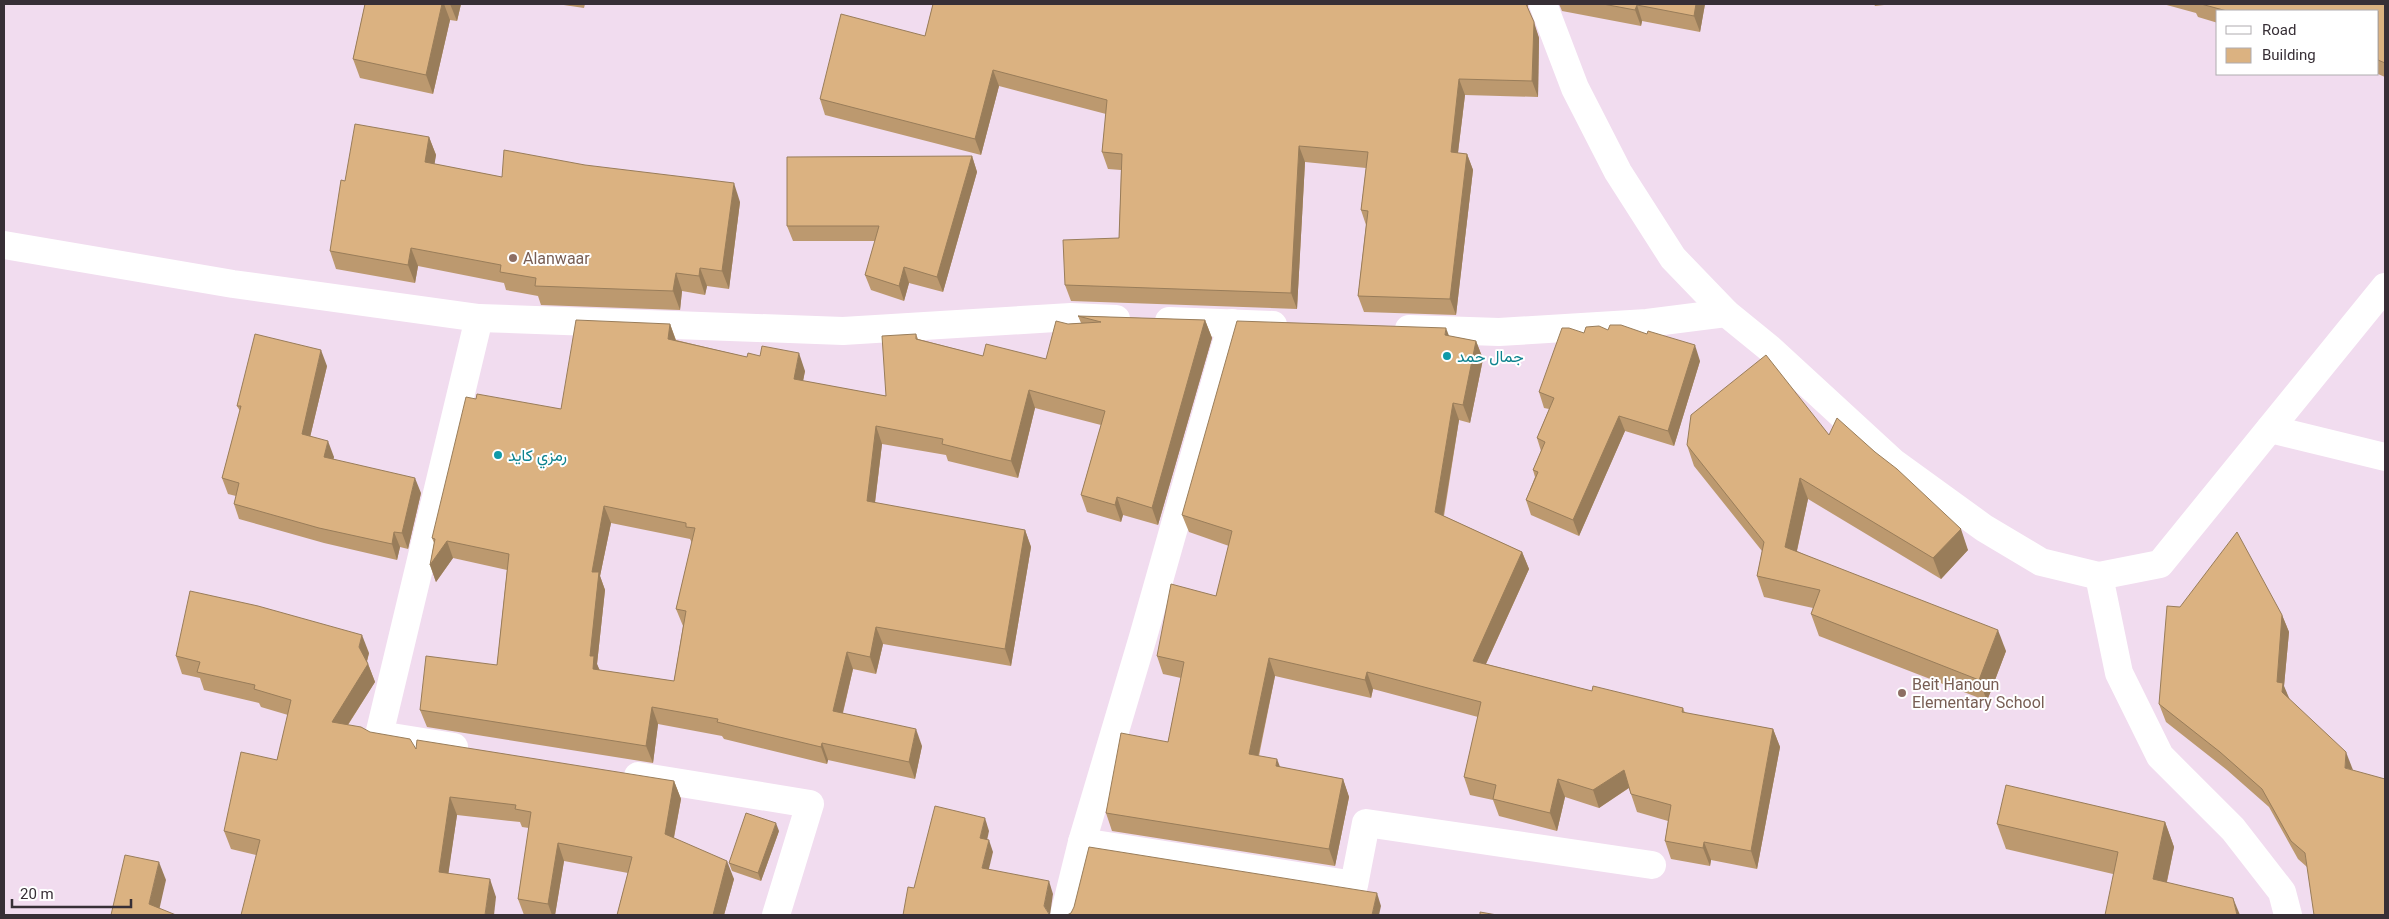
<svg xmlns="http://www.w3.org/2000/svg" width="2389" height="919" font-family="Roboto,Vazirmatn,sans-serif">
	<rect width="100%" height="100%" fill="#f1dcef"/>
	<g fill="none" stroke-linecap="round" stroke-linejoin="round">
		<g stroke="#fff" stroke-width="28">
			<path d="M 1543,4 L 1575,88 L 1618,172 L 1673,258 L 1726,313 L 1769,348 L 1893,462 L 1984,528 L 2041,562 L 2099,576 L 2119,673 L 2160,756 L 2233,829 L 2282,892 L 2288,915"/>
			<path d="M 4,245 L 233,284 L 479,318 L 843,331 L 1071,317 L 1116,319"/>
			<path d="M 1169,321 L 1273,325"/>
			<path d="M 1409,329 L 1499,332 L 1647,323 L 1726,313"/>
			<path d="M 2270,429 L 2385,457"/>
			<path d="M 2099,576 L 2160,564 L 2385,287"/>
			<path d="M 454,747 L 379,735 L 479,318"/>
			<path d="M 638,776 L 810,804 L 776,915"/>
			<path d="M 1082,842 L 1354,885 L 1366,823 L 1652,865"/>
			<path d="M 1064,915 L 1082,842 L 1143,637 L 1232,323"/>
		</g>
	</g>
	<g fill="#bc996f" fill-rule="evenodd">
		<path d="M 365,4 L 461,4 L 457,21 L 450,20 L 433,94 L 360,78 L 353,59 Z"/>
		<path d="M 557,4 L 585,4 L 584,8 Z"/>
		<path d="M 933,4 L 1528,4 L 1528,8 L 1539,38 L 1538,97 L 1465,95 L 1458,153 L 1467,154 L 1473,170 L 1456,315 L 1364,312 L 1358,296 L 1366,225 L 1361,210 L 1366,168 L 1305,162 L 1297,309 L 1071,301 L 1065,285 L 1119,238 L 1121,170 L 1108,169 L 1102,152 L 1106,114 L 999,86 L 981,155 L 825,115 L 820,99 L 925,36 Z"/>
		<path d="M 1559,4 L 1705,4 L 1700,32 L 1642,21 L 1641,26 L 1562,11 Z"/>
		<path d="M 1874,4 L 1893,4 L 1875,6 Z"/>
		<path d="M 2163,4 L 2385,4 L 2385,77 L 2378,74 L 2378,11 L 2218,11 L 2218,23 L 2198,17 L 2196,13 Z"/>
		<path d="M 429,137 L 436,155 L 434,164 L 502,177 L 740,202 L 729,289 L 707,286 L 705,295 L 682,291 L 680,310 L 541,305 L 538,296 L 506,290 L 504,283 L 418,266 L 415,283 L 336,269 L 330,251 L 345,181 Z"/>
		<path d="M 972,156 L 977,172 L 943,292 L 909,283 L 904,301 L 871,290 L 865,275 L 875,241 L 793,241 L 787,226 Z"/>
		<path d="M 1078,316 L 1205,320 L 1212,338 L 1158,525 L 1123,515 L 1121,522 L 1087,512 L 1081,495 L 1101,425 L 1035,408 L 1018,478 L 948,461 L 946,455 L 882,444 L 875,503 L 1025,530 L 1031,547 L 1011,666 L 883,644 L 876,674 L 853,669 L 843,713 L 922,746 L 915,779 L 828,760 L 827,764 L 724,739 L 722,736 L 658,724 L 653,763 L 427,727 L 420,710 L 497,665 L 507,570 L 453,558 L 436,582 L 430,565 L 434,543 L 432,538 L 476,399 L 561,409 L 670,324 L 676,340 L 805,371 L 803,381 L 886,396 L 916,334 L 918,339 L 983,356 L 1046,359 L 1068,324 L 1081,323 ZM 611,523 L 690,539 L 692,543 L 676,609 L 683,626 L 674,681 L 599,670 L 597,664 L 605,590 L 600,576 Z"/>
		<path d="M 1584,333 L 1700,361 L 1674,446 L 1625,431 L 1579,536 L 1531,515 L 1526,500 L 1535,477 L 1533,470 L 1541,451 L 1537,438 L 1549,409 L 1544,408 L 1539,392 Z"/>
		<path d="M 1449,336 L 1476,341 L 1483,359 L 1470,423 L 1459,420 L 1444,516 L 1522,552 L 1529,569 L 1486,664 L 1592,691 L 1683,708 L 1685,713 L 1773,729 L 1780,747 L 1757,869 L 1711,860 L 1710,866 L 1671,859 L 1665,841 L 1668,821 L 1637,812 L 1629,788 L 1599,808 L 1565,797 L 1557,831 L 1499,816 L 1493,800 L 1470,795 L 1464,777 L 1478,717 L 1373,689 L 1371,698 L 1275,676 L 1259,756 L 1280,767 L 1343,779 L 1349,797 L 1335,866 L 1112,831 L 1106,813 L 1168,742 L 1181,678 L 1163,674 L 1157,656 L 1216,596 L 1229,546 L 1189,532 L 1182,515 Z"/>
		<path d="M 327,366 L 310,437 L 334,457 L 333,459 L 421,493 L 408,549 L 400,547 L 397,560 L 324,543 L 239,519 L 234,504 L 236,496 L 228,494 L 222,478 L 240,411 L 237,406 Z"/>
		<path d="M 1829,435 L 1968,550 L 1941,579 L 1808,499 L 1797,551 L 2006,651 L 1987,701 L 1819,636 L 1811,614 L 1813,608 L 1764,597 L 1757,576 L 1762,551 L 1694,466 L 1687,445 Z"/>
		<path d="M 2282,615 L 2289,632 L 2284,686 L 2307,867 L 2298,859 L 2269,807 L 2227,770 L 2166,722 L 2159,704 Z"/>
		<path d="M 369,653 L 367,661 L 375,682 L 348,725 L 416,749 L 674,781 L 681,799 L 674,838 L 734,879 L 724,915 L 617,915 L 628,873 L 564,861 L 555,915 L 524,915 L 518,899 L 529,828 L 522,827 L 520,822 L 457,815 L 448,874 L 496,897 L 256,855 L 231,849 L 224,831 L 277,760 L 288,715 L 261,707 L 259,703 L 204,690 L 200,678 L 182,674 L 176,656 Z"/>
		<path d="M 2165,822 L 2174,847 L 2167,882 L 2113,874 L 2006,849 L 1997,824 Z"/>
		<path d="M 779,831 L 761,881 L 732,871 L 729,863 Z"/>
	</g>
	<g fill="#997d5a">
		<path d="M 442,4 L 444,4 L 450,20 L 433,94 L 426,75 Z"/>
		<path d="M 450,4 L 461,4 L 457,21 Z"/>
		<path d="M 1696,4 L 1705,4 L 1700,32 L 1694,16 Z"/>
		<path d="M 1637,5 L 1642,21 L 1641,26 L 1635,10 Z"/>
		<path d="M 1534,22 L 1539,38 L 1538,97 L 1532,81 Z"/>
		<path d="M 993,70 L 999,86 L 981,155 L 975,139 Z"/>
		<path d="M 1459,79 L 1465,95 L 1456,168 L 1451,152 Z"/>
		<path d="M 429,137 L 436,155 L 432,180 L 425,162 Z"/>
		<path d="M 1299,146 L 1305,162 L 1297,309 L 1291,293 Z"/>
		<path d="M 1467,154 L 1473,170 L 1456,315 L 1450,299 Z"/>
		<path d="M 972,156 L 977,172 L 943,292 L 937,277 Z"/>
		<path d="M 734,183 L 740,202 L 729,289 L 722,271 Z"/>
		<path d="M 411,248 L 418,266 L 415,283 L 408,265 Z"/>
		<path d="M 904,267 L 909,283 L 904,301 L 899,286 Z"/>
		<path d="M 700,268 L 707,286 L 705,295 L 699,276 Z"/>
		<path d="M 676,273 L 682,291 L 680,310 L 673,291 Z"/>
		<path d="M 1205,320 L 1212,338 L 1158,525 L 1152,508 Z"/>
		<path d="M 670,324 L 676,341 L 668,339 Z"/>
		<path d="M 1446,328 L 1453,346 L 1445,335 Z"/>
		<path d="M 1476,341 L 1483,359 L 1470,423 L 1463,405 Z"/>
		<path d="M 1695,345 L 1700,361 L 1674,446 L 1668,431 Z"/>
		<path d="M 321,350 L 327,366 L 307,450 L 302,434 Z"/>
		<path d="M 799,353 L 805,371 L 800,396 L 794,379 Z"/>
		<path d="M 1029,390 L 1035,408 L 1018,478 L 1011,461 Z"/>
		<path d="M 1453,403 L 1459,420 L 1441,529 L 1435,512 Z"/>
		<path d="M 1619,416 L 1625,431 L 1579,536 L 1573,520 Z"/>
		<path d="M 876,426 L 882,444 L 873,518 L 867,501 Z"/>
		<path d="M 328,441 L 334,457 L 330,472 L 324,457 Z"/>
		<path d="M 415,478 L 421,493 L 408,549 L 402,533 Z"/>
		<path d="M 1800,478 L 1808,499 L 1793,568 L 1785,547 Z"/>
		<path d="M 1117,497 L 1123,515 L 1121,522 L 1115,505 Z"/>
		<path d="M 604,506 L 611,523 L 600,576 L 605,590 L 597,664 L 601,673 L 593,669 L 590,656 L 592,572 Z"/>
		<path d="M 1961,529 L 1968,550 L 1941,579 L 1933,558 Z"/>
		<path d="M 1025,530 L 1031,547 L 1011,666 L 1005,649 Z"/>
		<path d="M 394,532 L 400,547 L 397,560 L 392,544 Z"/>
		<path d="M 447,541 L 453,558 L 436,582 L 430,565 Z"/>
		<path d="M 1522,552 L 1529,569 L 1479,679 L 1473,661 Z"/>
		<path d="M 2282,615 L 2289,632 L 2284,686 L 2290,700 L 2289,710 L 2277,682 Z"/>
		<path d="M 876,627 L 883,644 L 876,674 L 870,657 Z"/>
		<path d="M 1998,630 L 2006,651 L 1987,701 L 1979,680 Z"/>
		<path d="M 362,635 L 369,653 L 366,665 L 359,647 Z"/>
		<path d="M 847,652 L 853,669 L 839,728 L 833,711 Z"/>
		<path d="M 1269,658 L 1275,676 L 1255,771 L 1249,754 Z"/>
		<path d="M 368,664 L 375,682 L 338,740 L 332,722 Z"/>
		<path d="M 1367,672 L 1373,689 L 1371,698 L 1365,680 Z"/>
		<path d="M 652,707 L 658,724 L 653,763 L 646,746 Z"/>
		<path d="M 916,729 L 922,746 L 915,779 L 909,762 Z"/>
		<path d="M 1773,729 L 1780,747 L 1757,869 L 1751,851 Z"/>
		<path d="M 822,743 L 828,760 L 827,764 L 821,747 Z"/>
		<path d="M 2346,752 L 2353,770 L 2345,768 Z"/>
		<path d="M 1277,759 L 1284,777 L 1276,766 Z"/>
		<path d="M 1624,770 L 1630,787 L 1599,808 L 1593,790 Z"/>
		<path d="M 1343,779 L 1349,797 L 1335,866 L 1329,849 Z"/>
		<path d="M 1558,779 L 1565,797 L 1557,831 L 1550,813 Z"/>
		<path d="M 674,781 L 681,799 L 671,852 L 665,834 Z"/>
		<path d="M 450,797 L 457,815 L 446,890 L 439,872 Z"/>
		<path d="M 985,818 L 989,831 L 985,850 L 980,838 Z"/>
		<path d="M 2165,822 L 2174,847 L 2162,904 L 2153,879 Z"/>
		<path d="M 776,823 L 779,831 L 761,881 L 758,873 Z"/>
		<path d="M 989,840 L 993,852 L 986,881 L 982,868 Z"/>
		<path d="M 1704,842 L 1711,860 L 1710,866 L 1703,848 Z"/>
		<path d="M 558,843 L 564,861 L 555,915 L 552,915 L 548,904 Z"/>
		<path d="M 727,861 L 734,879 L 724,915 L 713,915 Z"/>
		<path d="M 159,862 L 166,880 L 158,915 L 149,904 Z"/>
		<path d="M 490,879 L 496,897 L 494,915 L 485,915 Z"/>
		<path d="M 1049,881 L 1053,894 L 1050,915 L 1044,906 Z"/>
		<path d="M 1377,893 L 1381,906 L 1379,915 L 1372,915 Z"/>
		<path d="M 2233,898 L 2240,915 L 2237,915 Z"/>
	</g>
	<g fill="#dbb281" stroke="#997d5a" fill-rule="evenodd">
		<path d="M 365,4 L 442,4 L 426,75 L 353,59 Z"/>
		<path d="M 933,4 L 1526,4 L 1534,22 L 1532,81 L 1459,79 L 1451,152 L 1467,154 L 1450,299 L 1358,296 L 1368,211 L 1361,210 L 1368,152 L 1299,146 L 1291,293 L 1065,285 L 1063,240 L 1119,238 L 1122,154 L 1102,152 L 1107,100 L 993,70 L 975,139 L 820,99 L 841,14 L 925,36 Z"/>
		<path d="M 1603,4 L 1696,4 L 1694,16 L 1637,5 L 1635,10 Z"/>
		<path d="M 2201,4 L 2385,4 L 2385,63 L 2378,60 L 2378,11 L 2227,11 Z"/>
		<path d="M 355,124 L 429,137 L 425,162 L 502,177 L 504,150 L 585,165 L 734,183 L 722,271 L 700,268 L 699,276 L 676,273 L 673,291 L 535,286 L 536,278 L 500,272 L 501,265 L 411,248 L 408,265 L 330,251 L 341,180 L 345,181 Z"/>
		<path d="M 972,156 L 937,277 L 904,267 L 899,286 L 865,275 L 879,226 L 787,226 L 787,157 Z"/>
		<path d="M 1078,316 L 1205,320 L 1152,508 L 1117,497 L 1115,505 L 1081,495 L 1105,411 L 1029,390 L 1011,461 L 942,444 L 943,439 L 876,426 L 867,501 L 1025,530 L 1005,649 L 876,627 L 870,657 L 847,652 L 833,711 L 916,729 L 909,762 L 822,743 L 821,747 L 717,722 L 718,719 L 652,707 L 646,746 L 420,710 L 426,656 L 497,665 L 509,554 L 447,541 L 430,565 L 435,539 L 432,538 L 466,397 L 476,399 L 477,394 L 561,409 L 576,320 L 670,324 L 668,339 L 747,357 L 748,353 L 760,356 L 762,346 L 799,353 L 794,379 L 886,396 L 882,336 L 916,334 L 916,339 L 983,356 L 986,344 L 1046,359 L 1056,321 L 1068,324 L 1101,322 ZM 604,506 L 686,523 L 686,527 L 695,528 L 676,609 L 686,611 L 674,681 L 593,669 L 594,656 L 590,656 L 599,572 L 592,572 Z"/>
		<path d="M 1237,321 L 1446,328 L 1445,335 L 1476,341 L 1463,405 L 1453,403 L 1435,512 L 1522,552 L 1473,661 L 1592,691 L 1593,686 L 1683,708 L 1682,712 L 1773,729 L 1751,851 L 1704,842 L 1703,848 L 1665,841 L 1671,805 L 1631,794 L 1624,770 L 1593,790 L 1558,779 L 1550,813 L 1493,799 L 1496,785 L 1464,777 L 1481,702 L 1367,672 L 1365,680 L 1269,658 L 1249,754 L 1277,759 L 1276,766 L 1343,779 L 1329,849 L 1106,813 L 1121,733 L 1168,742 L 1184,662 L 1157,656 L 1171,584 L 1216,596 L 1232,531 L 1182,515 Z"/>
		<path d="M 1610,325 L 1621,325 L 1647,334 L 1648,331 L 1695,345 L 1668,431 L 1619,416 L 1573,520 L 1526,500 L 1538,472 L 1533,470 L 1545,442 L 1537,438 L 1554,398 L 1539,392 L 1562,328 L 1569,328 L 1584,333 L 1586,327 L 1599,326 L 1608,330 Z"/>
		<path d="M 255,334 L 321,350 L 302,434 L 328,441 L 324,457 L 415,478 L 402,533 L 394,532 L 392,544 L 319,528 L 234,504 L 239,483 L 222,478 L 241,406 L 237,406 Z"/>
		<path d="M 1766,355 L 1829,435 L 1837,418 L 1875,452 L 1897,469 L 1961,529 L 1933,558 L 1800,478 L 1785,547 L 1998,630 L 1979,680 L 1811,614 L 1820,590 L 1757,576 L 1764,542 L 1687,445 L 1691,415 Z"/>
		<path d="M 2237,532 L 2282,615 L 2277,682 L 2283,683 L 2282,692 L 2346,752 L 2345,768 L 2385,779 L 2385,915 L 2314,915 L 2305,853 L 2291,841 L 2262,789 L 2220,752 L 2159,704 L 2167,606 L 2180,607 Z"/>
		<path d="M 190,591 L 258,606 L 362,635 L 359,647 L 368,664 L 332,722 L 361,727 L 370,732 L 410,739 L 416,749 L 417,740 L 674,781 L 665,834 L 727,861 L 713,915 L 617,915 L 632,857 L 558,843 L 548,904 L 518,899 L 531,812 L 515,809 L 516,805 L 450,797 L 439,872 L 490,879 L 485,915 L 241,915 L 260,840 L 224,831 L 241,752 L 277,760 L 291,700 L 254,689 L 255,685 L 197,672 L 200,662 L 176,656 Z"/>
		<path d="M 2006,785 L 2165,822 L 2153,879 L 2233,898 L 2237,915 L 2105,915 L 2118,852 L 1997,824 Z"/>
		<path d="M 935,806 L 985,818 L 980,838 L 989,840 L 982,868 L 1049,881 L 1044,906 L 1049,914 L 1051,915 L 903,915 L 908,887 L 914,888 Z"/>
		<path d="M 746,813 L 776,823 L 758,873 L 729,863 Z"/>
		<path d="M 1089,847 L 1377,893 L 1372,915 L 1067,915 L 1071,913 L 1074,907 Z"/>
		<path d="M 125,855 L 159,862 L 149,904 L 176,915 L 111,915 Z"/>
		<path d="M 1480,912 L 1497,915 L 1480,915 Z"/>
	</g>
	<g fill="#8d6e63" stroke="#fff" stroke-width="2">
		<circle cx="513" cy="258" r="5"/>
		<circle cx="1902" cy="693" r="5"/>
	</g>
	<g fill="#0f9aa8" stroke="#fff" stroke-width="2">
		<circle cx="1447" cy="356" r="5"/>
		<circle cx="498" cy="455" r="5"/>
	</g>
	<g text-anchor="middle" stroke-width="4" stroke-linejoin="round" paint-order="stroke">
		<g font-size="16" fill="#785e54" stroke="#fff" text-anchor="start">
			<text x="523" y="264">Alanwaar</text>
			<text x="1912" y="690">Beit Hanoun<tspan x="1912" dy="18">Elementary School</tspan></text>
		</g>
		<g font-size="16" fill="#0d838f" stroke="#fff" text-anchor="start">
			<text x="1457" y="362">جمال حمد</text>
			<text x="508" y="461">رمزي كايد</text>
		</g>
	</g>
	<rect width="2389" height="919" fill="none" stroke="#372f36" stroke-width="10"/>
	<rect x="2216" y="10" width="162" height="65" fill="#ffffff" stroke="#afacaf"/>
	<rect x="2226" y="26" width="25" height="8" fill="#ffffff" stroke="#afacaf"/>
	<text x="2262" y="35" font-size="15" fill="#372f36">Road</text>
	<rect x="2226" y="48" width="25" height="15" fill="#dbb281" stroke="#afacaf"/>
	<text x="2262" y="60" font-size="15" fill="#372f36">Building</text>
	<path d="M12 899v8h119v-8" fill="none" stroke="#372f36" stroke-width="2.5"/>
	<text x="20" y="899" font-size="15" fill="#372f36" stroke="#ffffff" stroke-width="4" paint-order="stroke">20 m</text>
</svg>
